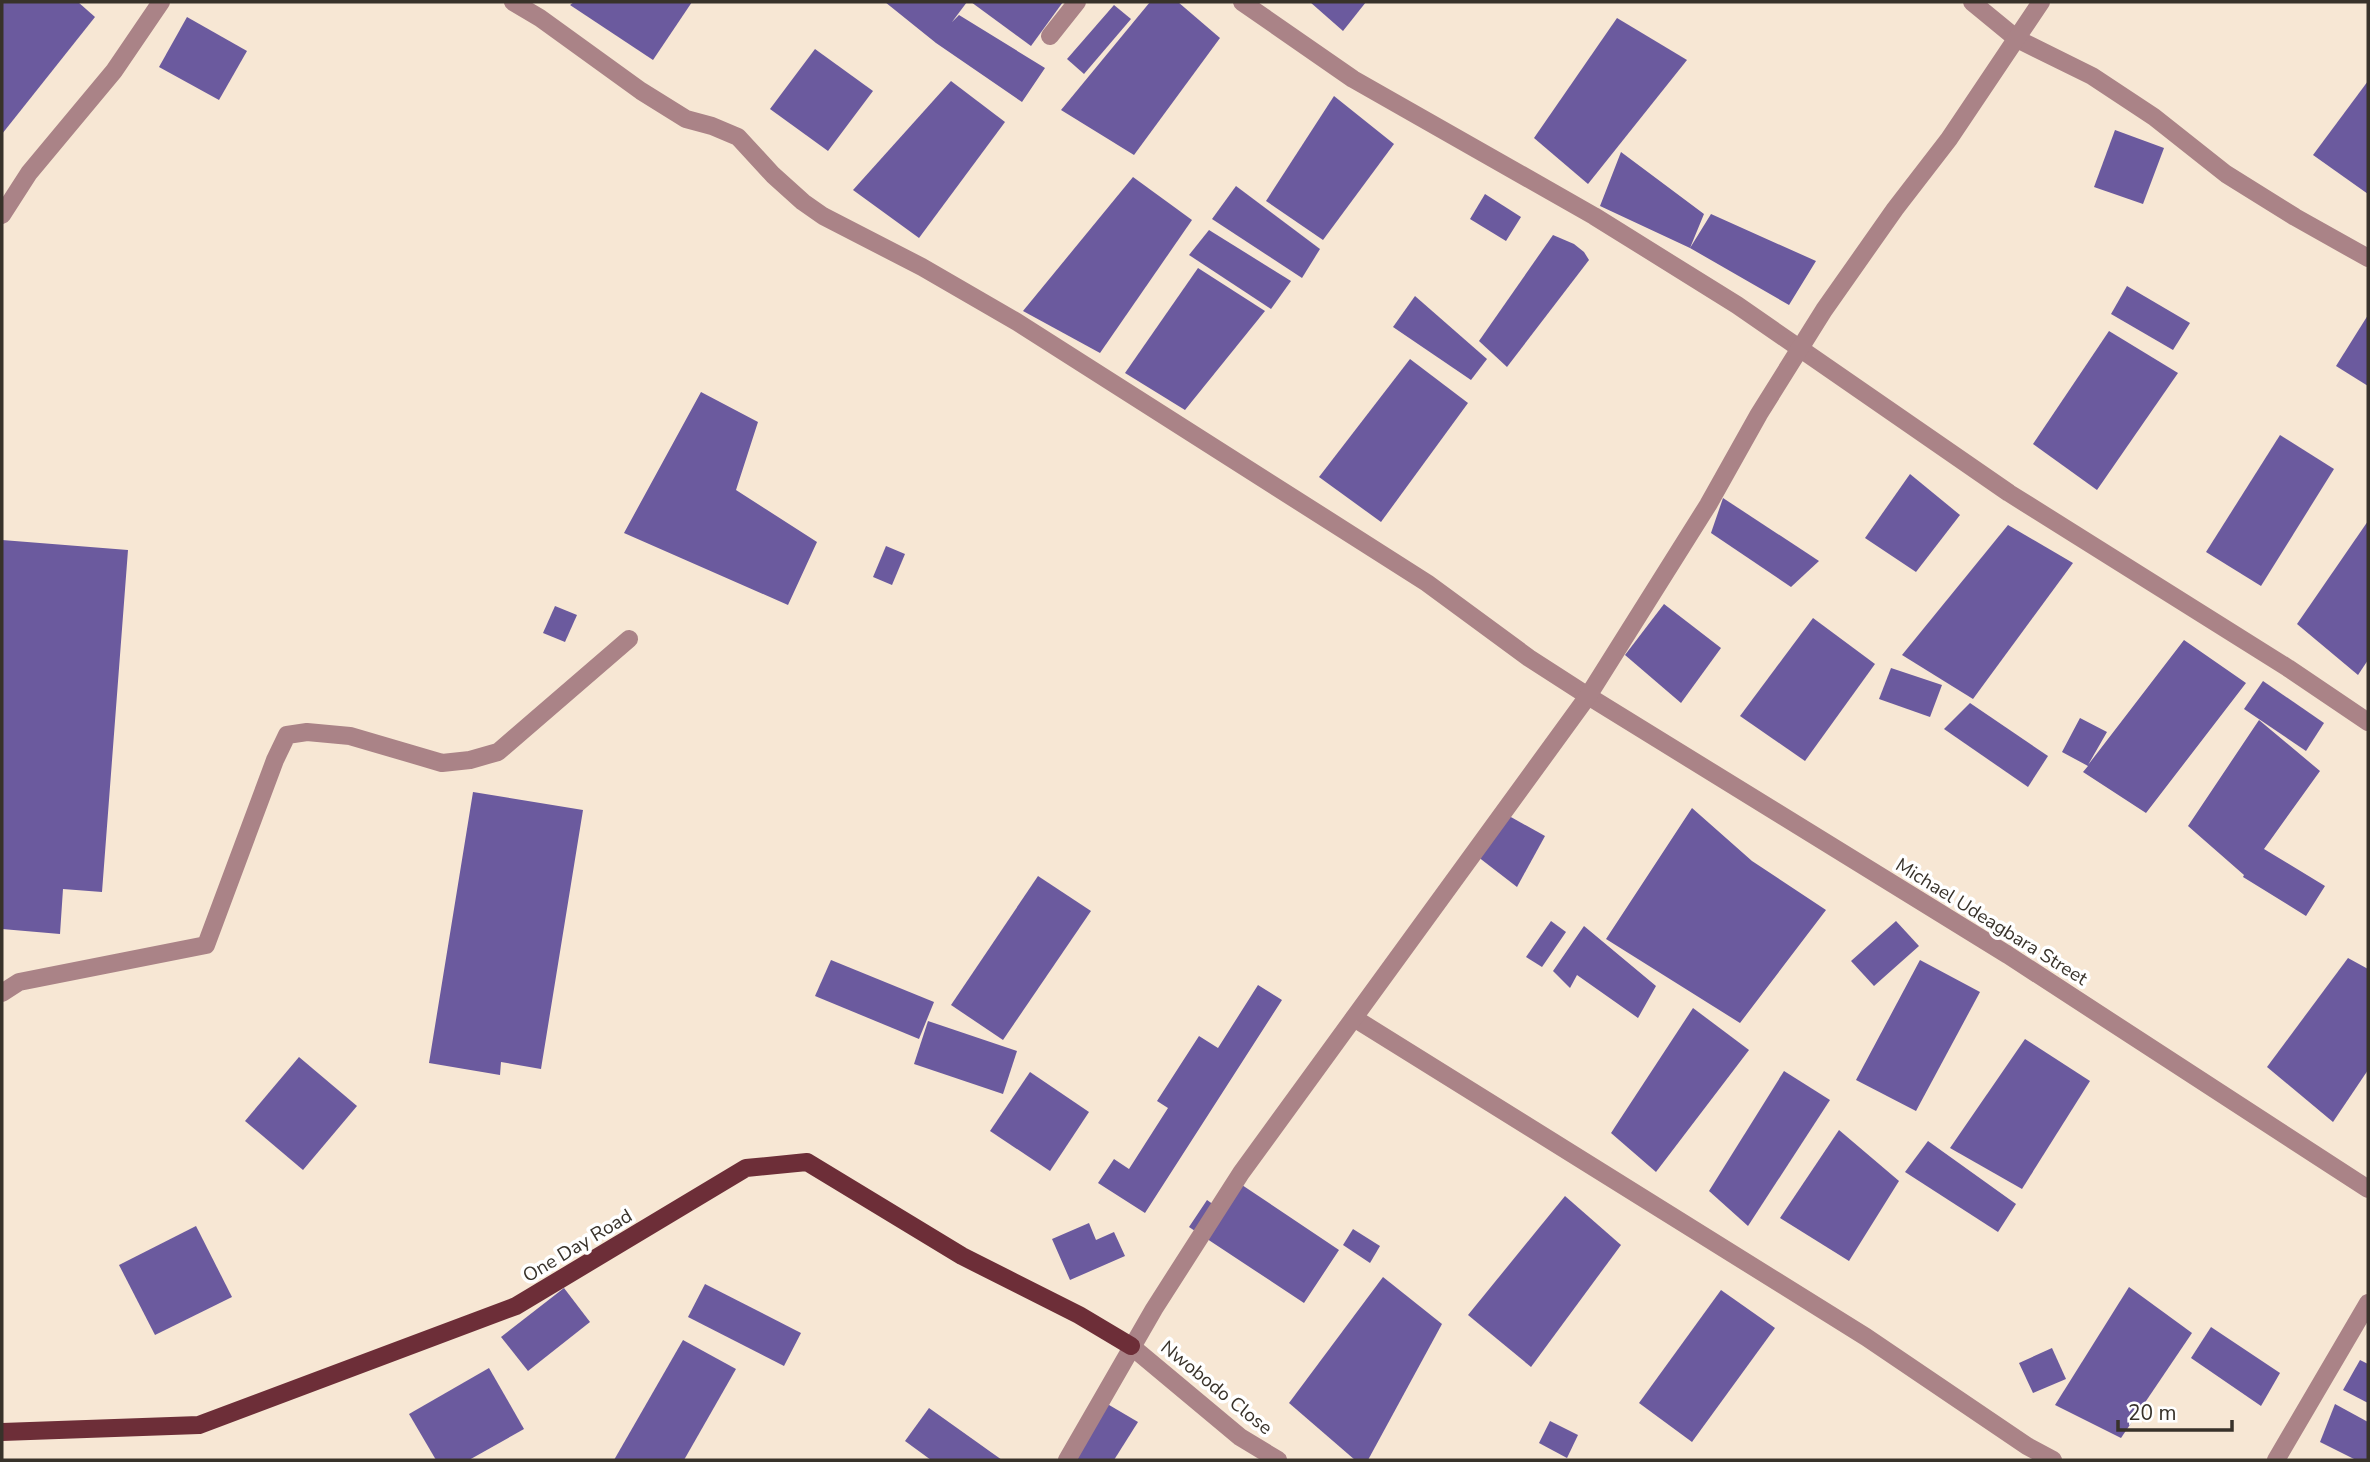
<svg xmlns="http://www.w3.org/2000/svg" width="2370" height="1462" font-family="'Nunito Sans',sans-serif">
	<rect width="100%" height="100%" fill="#f7e7d4"/>
	<g fill="#6b5a9e">
		<path d="M 2,2 L 78,2 L 95,17 L 2,134 Z"/>
		<path d="M 574,2 L 692,2 L 653,60 L 570,5 Z"/>
		<path d="M 885,2 L 967,2 L 952,22 L 959,15 L 1045,68 L 1022,102 L 936,43 Z"/>
		<path d="M 971,2 L 1063,2 L 1031,46 Z"/>
		<path d="M 1150,2 L 1178,2 L 1220,38 L 1134,155 L 1061,110 Z"/>
		<path d="M 1310,2 L 1366,2 L 1343,31 Z"/>
		<path d="M 1114,5 L 1131,19 L 1084,74 L 1067,59 Z"/>
		<path d="M 187,17 L 247,51 L 219,100 L 159,67 Z"/>
		<path d="M 1617,18 L 1687,60 L 1588,184 L 1534,138 Z"/>
		<path d="M 815,49 L 873,91 L 828,151 L 770,109 Z"/>
		<path d="M 951,81 L 1005,122 L 919,238 L 853,190 Z"/>
		<path d="M 2368,81 L 2368,194 L 2313,155 Z"/>
		<path d="M 1334,96 L 1394,144 L 1323,240 L 1266,201 Z"/>
		<path d="M 2115,130 L 2164,148 L 2143,204 L 2094,187 Z"/>
		<path d="M 1621,152 L 1704,214 L 1690,248 L 1711,214 L 1816,261 L 1789,305 L 1690,248 L 1600,206 Z"/>
		<path d="M 1133,177 L 1192,220 L 1100,353 L 1023,311 Z"/>
		<path d="M 1236,186 L 1320,249 L 1302,278 L 1212,219 Z"/>
		<path d="M 1485,194 L 1521,217 L 1506,241 L 1470,219 Z"/>
		<path d="M 1209,230 L 1291,281 L 1271,309 L 1189,255 Z"/>
		<path d="M 1553,235 L 1574,244 L 1584,252 L 1589,260 L 1507,367 L 1479,341 Z"/>
		<path d="M 1198,268 L 1265,311 L 1185,410 L 1125,373 Z"/>
		<path d="M 2127,286 L 2190,323 L 2173,350 L 2111,314 Z"/>
		<path d="M 1415,296 L 1487,359 L 1471,380 L 1393,327 Z"/>
		<path d="M 2368,315 L 2368,386 L 2336,366 Z"/>
		<path d="M 2109,331 L 2178,373 L 2097,490 L 2033,444 Z"/>
		<path d="M 1410,359 L 1468,403 L 1381,522 L 1319,477 Z"/>
		<path d="M 701,392 L 758,422 L 736,490 L 817,542 L 788,605 L 624,533 Z"/>
		<path d="M 2280,435 L 2334,469 L 2261,586 L 2206,552 Z"/>
		<path d="M 1910,474 L 1960,515 L 1916,572 L 1865,538 Z"/>
		<path d="M 1723,498 L 1819,561 L 1791,587 L 1711,533 Z"/>
		<path d="M 2368,521 L 2368,660 L 2358,675 L 2297,624 Z"/>
		<path d="M 2008,525 L 2073,563 L 1973,699 L 1902,655 Z"/>
		<path d="M 2,540 L 128,550 L 102,892 L 63,889 L 60,934 L 2,929 Z"/>
		<path d="M 886,546 L 905,554 L 892,585 L 873,577 Z"/>
		<path d="M 1664,604 L 1721,648 L 1681,703 L 1625,655 Z"/>
		<path d="M 555,606 L 577,615 L 565,642 L 543,633 Z"/>
		<path d="M 1813,618 L 1875,664 L 1805,761 L 1740,716 Z"/>
		<path d="M 2184,640 L 2246,683 L 2146,813 L 2083,772 L 2088,766 L 2062,752 L 2080,718 L 2107,732 L 2088,765 Z"/>
		<path d="M 1891,668 L 1942,685 L 1930,717 L 1879,699 Z"/>
		<path d="M 2263,681 L 2324,723 L 2306,751 L 2244,709 Z"/>
		<path d="M 1970,703 L 2048,756 L 2028,787 L 1944,729 Z"/>
		<path d="M 2259,720 L 2320,771 L 2264,849 L 2325,886 L 2306,916 L 2243,877 L 2244,875 L 2188,826 Z"/>
		<path d="M 473,792 L 583,810 L 541,1069 L 501,1062 L 500,1075 L 429,1063 Z"/>
		<path d="M 1692,808 L 1752,861 L 1826,910 L 1740,1023 L 1606,939 Z"/>
		<path d="M 1502,812 L 1545,836 L 1517,887 L 1473,853 Z"/>
		<path d="M 1038,876 L 1091,911 L 1003,1040 L 951,1005 Z"/>
		<path d="M 1551,921 L 1566,932 L 1542,967 L 1526,957 Z"/>
		<path d="M 1896,921 L 1919,946 L 1874,986 L 1851,961 Z"/>
		<path d="M 1584,926 L 1656,986 L 1638,1018 L 1577,975 L 1570,988 L 1553,971 Z"/>
		<path d="M 2348,958 L 2368,969 L 2368,1070 L 2333,1122 L 2267,1067 Z"/>
		<path d="M 831,960 L 934,1002 L 919,1039 L 815,996 Z"/>
		<path d="M 1920,960 L 1980,992 L 1916,1111 L 1856,1080 Z"/>
		<path d="M 1258,985 L 1282,1000 L 1145,1213 L 1098,1183 L 1114,1159 L 1129,1169 L 1168,1108 L 1157,1101 L 1199,1036 L 1218,1048 Z"/>
		<path d="M 1693,1008 L 1749,1050 L 1656,1172 L 1611,1133 Z"/>
		<path d="M 928,1021 L 1017,1051 L 1003,1094 L 914,1064 Z"/>
		<path d="M 2025,1039 L 2090,1081 L 2022,1189 L 1950,1148 Z"/>
		<path d="M 299,1057 L 357,1106 L 303,1170 L 245,1121 Z"/>
		<path d="M 1784,1071 L 1830,1100 L 1748,1226 L 1709,1191 Z"/>
		<path d="M 1030,1072 L 1089,1112 L 1050,1171 L 990,1131 Z"/>
		<path d="M 1839,1130 L 1899,1181 L 1849,1261 L 1780,1218 Z"/>
		<path d="M 1928,1141 L 2016,1204 L 1998,1232 L 1905,1172 Z"/>
		<path d="M 1242,1185 L 1339,1250 L 1304,1303 L 1189,1227 L 1207,1200 L 1224,1212 Z"/>
		<path d="M 1565,1196 L 1621,1245 L 1531,1367 L 1468,1315 Z"/>
		<path d="M 1089,1223 L 1096,1240 L 1114,1232 L 1125,1256 L 1070,1280 L 1052,1239 Z"/>
		<path d="M 196,1226 L 232,1297 L 155,1335 L 119,1265 Z"/>
		<path d="M 1353,1229 L 1380,1246 L 1370,1263 L 1343,1245 Z"/>
		<path d="M 1383,1277 L 1442,1324 L 1368,1460 L 1355,1460 L 1289,1403 Z"/>
		<path d="M 705,1284 L 801,1333 L 784,1366 L 688,1317 Z"/>
		<path d="M 2129,1287 L 2192,1333 L 2121,1438 L 2055,1405 Z"/>
		<path d="M 564,1288 L 590,1322 L 528,1371 L 501,1337 Z"/>
		<path d="M 1721,1290 L 1775,1328 L 1692,1442 L 1639,1403 Z"/>
		<path d="M 2211,1327 L 2280,1373 L 2261,1406 L 2191,1358 Z"/>
		<path d="M 683,1340 L 736,1369 L 684,1460 L 614,1460 Z"/>
		<path d="M 2052,1348 L 2066,1379 L 2033,1393 L 2019,1363 Z"/>
		<path d="M 2360,1360 L 2368,1364 L 2368,1403 L 2343,1390 Z"/>
		<path d="M 489,1368 L 524,1429 L 469,1460 L 436,1460 L 409,1414 Z"/>
		<path d="M 1104,1402 L 1138,1422 L 1114,1460 L 1070,1460 Z"/>
		<path d="M 2335,1404 L 2368,1422 L 2368,1460 L 2356,1460 L 2320,1442 Z"/>
		<path d="M 929,1408 L 1002,1460 L 931,1460 L 905,1441 Z"/>
		<path d="M 1550,1421 L 1578,1435 L 1567,1458 L 1539,1443 Z"/>
	</g>
	<g fill="none" stroke-linecap="round" stroke-linejoin="round">
		<g stroke="#aa8387" stroke-width="18">
			<path d="M 513,2 L 540,18 L 641,91 L 686,119 L 712,126 L 738,137 L 773,175 L 803,202 L 823,216 L 922,267 L 1017,322 L 1427,583 L 1529,658 L 1588,696 L 2008,955 L 2368,1189"/>
			<path d="M 1242,2 L 1353,79 L 1594,216 L 1737,305 L 2009,493 L 2288,668 L 2368,722"/>
			<path d="M 1972,2 L 2017,39 L 2092,76 L 2154,117 L 2226,174 L 2295,217 L 2368,258"/>
			<path d="M 1050,36 L 1077,2"/>
			<path d="M 2,215 L 29,173 L 114,71 L 161,2"/>
			<path d="M 2,993 L 19,982 L 206,945 L 275,760 L 287,735 L 307,732 L 350,736 L 442,763 L 470,760 L 498,752 L 629,639"/>
			<path d="M 1354,1018 L 1866,1337 L 2027,1446 L 2053,1460"/>
			<path d="M 1131,1346 L 1240,1437 L 1278,1460"/>
			<path d="M 1067,1460 L 1154,1309 L 1241,1173 L 1588,696 L 1708,505 L 1759,414 L 1824,310 L 1895,209 L 1949,139 L 2041,2"/>
			<path d="M 2276,1460 L 2368,1303"/>
		</g>
		<path stroke="#6d2e38" stroke-width="18" d="M 2,1432 L 199,1425 L 516,1306 L 746,1168 L 807,1162 L 962,1256 L 1079,1315 L 1131,1346"/>
	</g>
	<g text-anchor="middle" stroke-width="7" stroke-linejoin="round" paint-order="stroke">
		<g font-size="19" fill="#38322a" stroke="#fff">
			<text transform="translate(1992 921) rotate(32)" y="7">Michael Udeagbara Street</text>
			<text transform="translate(577 1245) rotate(-31)" y="7">One Day Road</text>
			<text transform="translate(1217 1387) rotate(39)" y="7">Nwobodo Close</text>
		</g>
	</g>
	<rect width="2370" height="1462" fill="none" stroke="#38322a" stroke-width="7"/>
	<path d="M2118 1420v10h114v-10" fill="none" stroke="#38322a" stroke-width="3.5"/>
	<text x="2128" y="1420" font-size="21" fill="#38322a" stroke="#ffffff" stroke-width="5" paint-order="stroke">20 m</text>
</svg>
